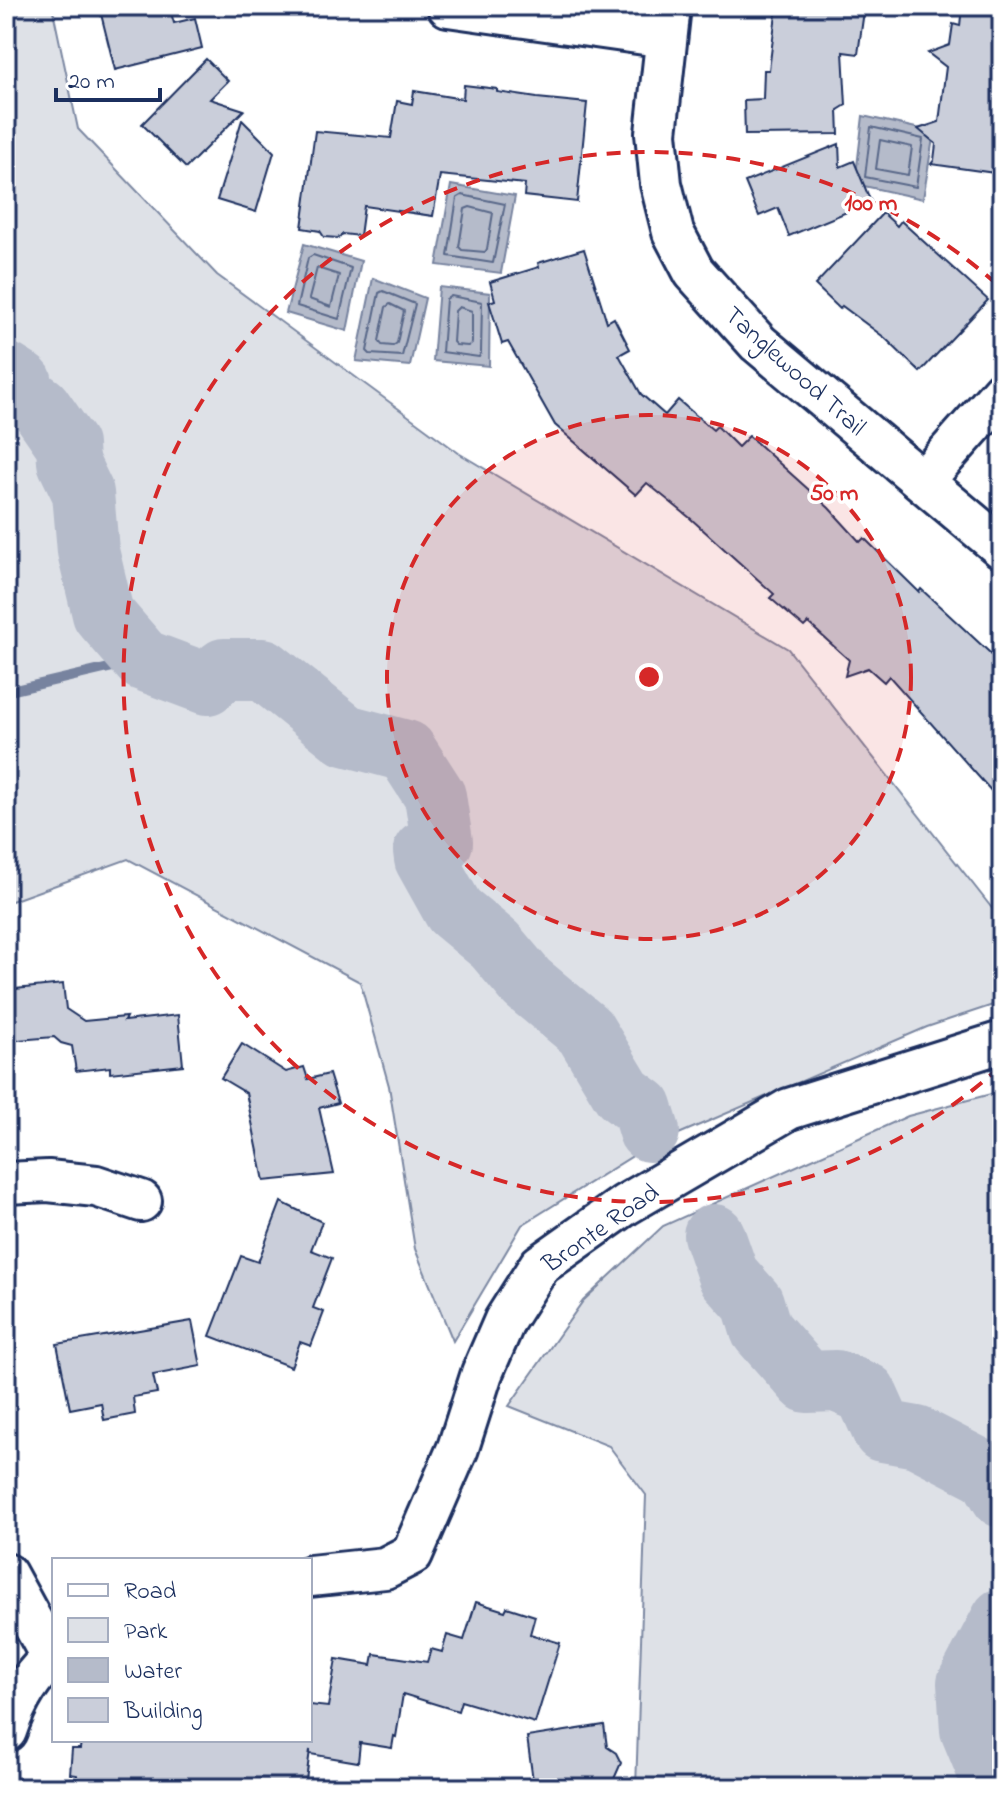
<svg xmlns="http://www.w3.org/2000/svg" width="1008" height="1794" font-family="'Indie Flower',sans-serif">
	<rect width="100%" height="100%" fill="#fff"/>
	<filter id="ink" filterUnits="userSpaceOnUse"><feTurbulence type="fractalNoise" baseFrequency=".0125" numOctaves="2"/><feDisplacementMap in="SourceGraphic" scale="16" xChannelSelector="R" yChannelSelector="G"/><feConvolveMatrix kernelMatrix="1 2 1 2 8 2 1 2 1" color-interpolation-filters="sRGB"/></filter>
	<g filter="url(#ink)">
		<g fill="#dee1e7" stroke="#7c88a2" stroke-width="2">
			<path d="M 6,6 L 52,6 L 78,129 L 217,275 L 460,454 L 788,649 L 1002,921 L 1002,1002 L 927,1027 L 644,1149 L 522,1225 L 453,1341 L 415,1249 L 389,1086 L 360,982 L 128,859 L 6,903 Z"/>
			<path d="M 1002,1091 L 1002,1788 L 636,1788 L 646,1495 L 609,1446 L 509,1406 L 583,1301 L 663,1226 L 908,1116 Z"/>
		</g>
		<g fill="#b5bbca" stroke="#77839f" stroke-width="2">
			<path d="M 863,116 L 934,132 L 923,199 L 855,184 Z"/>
			<path d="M 451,185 L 515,196 L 501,273 L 437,265 Z"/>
			<path d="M 304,244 L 361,261 L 347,331 L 286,313 Z"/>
			<path d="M 373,278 L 425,298 L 410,366 L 356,361 Z"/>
			<path d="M 439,287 L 490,293 L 489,366 L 433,361 Z"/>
		</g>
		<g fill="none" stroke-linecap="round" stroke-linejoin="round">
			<g stroke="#596789" stroke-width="2">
				<path d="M 871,127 L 923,139 L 916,187 L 865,177 Z"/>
				<path d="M 880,140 L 912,147 L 908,175 L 876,169 Z"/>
				<path d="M 462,195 L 505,204 L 493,263 L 448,256 L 457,198 Z"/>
				<path d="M 470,207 L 493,213 L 487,249 L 485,252 L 462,250 L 459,247 L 465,209 Z"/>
				<path d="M 313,255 L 351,268 L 339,319 L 297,306 L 308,258 Z"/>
				<path d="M 317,268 L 339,275 L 331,307 L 309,299 Z"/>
				<path d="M 383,291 L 415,304 L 402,356 L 370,354 L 367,351 L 379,293 Z"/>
				<path d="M 451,296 L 482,302 L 481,353 L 479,357 L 442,352 L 446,299 Z"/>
				<path d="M 390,304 L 404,311 L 397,343 L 393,346 L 382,345 L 379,341 L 386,307 Z"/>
				<path d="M 459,307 L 472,311 L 472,343 L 468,346 L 456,345 L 453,342 L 455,311 Z"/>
			</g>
			<path stroke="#77839f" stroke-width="10" d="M 6,692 L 143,660"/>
			<g stroke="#b5bbca" stroke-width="62">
				<path d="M 6,373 L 22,383 L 23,394 L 40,406 L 67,445 L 68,462 L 83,493 L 88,551 L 103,614 L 143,660 L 207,684 L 224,669 L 263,669 L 345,735 L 406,751 L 435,796 L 442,842 L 424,851 L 425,859 L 454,911 L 495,945 L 527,983 L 585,1031 L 623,1094 L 642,1108 L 649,1131"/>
				<path d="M 714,1235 L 728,1275 L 753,1303 L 761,1330 L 807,1382 L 836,1381 L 866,1393 L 883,1431 L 917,1437 L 989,1474 L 1002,1497"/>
				<path d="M 995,1788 L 971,1730 L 968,1683 L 1002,1619"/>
			</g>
		</g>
		<g fill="#caceda" stroke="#1b2f5e" stroke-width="2">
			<path d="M 99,6 L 169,6 L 174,23 L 195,18 L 202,48 L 115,70 Z"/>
			<path d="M 777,6 L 859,6 L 858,11 L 864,11 L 858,54 L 843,52 L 846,105 L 838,110 L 839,134 L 745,135 L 744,100 L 763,99 L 764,70 L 769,70 Z"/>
			<path d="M 962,6 L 1002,6 L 1002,174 L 931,164 L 934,160 L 936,144 L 918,129 L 939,122 L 946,67 L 928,53 L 950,45 L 953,24 L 960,26 Z"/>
			<path d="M 206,59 L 228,81 L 210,99 L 244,110 L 186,168 L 142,124 Z"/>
			<path d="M 464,85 L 497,89 L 497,92 L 537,98 L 587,103 L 577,202 L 524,196 L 525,184 L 440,175 L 433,216 L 364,206 L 360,236 L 343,234 L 338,238 L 324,237 L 320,231 L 302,228 L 315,131 L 391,138 L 397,101 L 412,104 L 414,91 L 463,99 Z"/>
			<path d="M 242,120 L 274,152 L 256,212 L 217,200 Z"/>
			<path d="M 839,144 L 840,167 L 854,161 L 871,202 L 789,236 L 778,208 L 759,216 L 745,182 Z"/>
			<path d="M 883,213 L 897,226 L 901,221 L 988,300 L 920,372 L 885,338 L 842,306 L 840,309 L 815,285 Z"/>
			<path d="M 584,249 L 607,322 L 614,318 L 630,349 L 619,355 L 641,394 L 665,415 L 678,400 L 713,430 L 717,426 L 738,447 L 749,436 L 829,508 L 860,542 L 864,538 L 919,592 L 921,589 L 1002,664 L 1002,803 L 889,676 L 884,682 L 868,668 L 845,676 L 849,660 L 808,623 L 804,627 L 770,598 L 774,594 L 690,518 L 647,483 L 636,495 L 555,425 L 508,342 L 502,344 L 489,302 L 495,300 L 490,282 L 539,267 L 538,263 Z"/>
			<path d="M 63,984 L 66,1009 L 84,1021 L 126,1017 L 124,1021 L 178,1015 L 183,1065 L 110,1073 L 110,1067 L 76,1071 L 72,1046 L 61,1043 L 54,1037 L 6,1041 L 6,990 Z"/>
			<path d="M 242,1044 L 286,1072 L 304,1067 L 308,1079 L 329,1074 L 338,1103 L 319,1108 L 334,1174 L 264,1181 L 246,1093 L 221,1078 Z"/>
			<path d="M 281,1202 L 322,1222 L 311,1250 L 332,1258 L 313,1308 L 324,1312 L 311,1346 L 300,1342 L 291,1367 L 210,1336 L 241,1256 L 258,1262 Z"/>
			<path d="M 192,1321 L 201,1366 L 153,1375 L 157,1393 L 133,1397 L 135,1414 L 104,1420 L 101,1403 L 70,1409 L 57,1344 Z"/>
			<path d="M 476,1602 L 505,1611 L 507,1607 L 535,1616 L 530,1634 L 560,1643 L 535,1723 L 461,1701 L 458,1711 L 403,1694 L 396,1737 L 394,1736 L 392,1748 L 360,1743 L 358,1762 L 310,1754 L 310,1750 L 305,1788 L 76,1788 L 77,1775 L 70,1774 L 72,1749 L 80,1749 L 81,1740 L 310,1740 L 310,1705 L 328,1707 L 336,1659 L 372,1665 L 374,1654 L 427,1662 L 431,1649 L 442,1652 L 447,1635 L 464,1640 Z"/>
			<path d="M 604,1725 L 607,1747 L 616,1753 L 621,1763 L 610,1788 L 534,1788 L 527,1737 Z"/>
		</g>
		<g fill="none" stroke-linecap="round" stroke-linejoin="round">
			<defs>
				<g id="street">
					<path d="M 448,6 L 666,37"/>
					<path d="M 670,6 L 656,133 L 661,184 L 673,232 L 694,272 L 758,343 L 1002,548"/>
					<path d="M 924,480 L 1002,392"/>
					<path d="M 6,1183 L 48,1181 L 96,1186 L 141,1201"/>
					<path d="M 6,1574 L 52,1658"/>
					<path d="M 310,1576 L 385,1568 L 412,1554 L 458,1448 L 482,1373 L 505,1320 L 540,1265 L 625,1205 L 789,1109 L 1002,1042"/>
					<path d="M 6,1731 C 16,1701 30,1676 54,1656"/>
				</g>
			</defs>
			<use href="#street" stroke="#1b2f5e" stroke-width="46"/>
			<use href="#street" stroke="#fff" stroke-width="40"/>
		</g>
	</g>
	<circle cx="649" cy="677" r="262" fill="#d62828" fill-opacity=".12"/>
	<g fill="none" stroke="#d62828" stroke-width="4" stroke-dasharray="14 10">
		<circle cx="649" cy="677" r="262"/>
		<path d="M1000 1067A525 525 0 1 1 1000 287"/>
	</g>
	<g text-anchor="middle" stroke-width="7" stroke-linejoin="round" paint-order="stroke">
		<g font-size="26" fill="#1b2f5e" stroke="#fff">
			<text transform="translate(796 370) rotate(42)" y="9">Tanglewood Trail</text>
			<text transform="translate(600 1227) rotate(-35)" y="9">Bronte Road</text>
		</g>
	</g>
	<circle cx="649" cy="677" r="12" fill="#d62828" stroke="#fff" stroke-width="4"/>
	<g font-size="24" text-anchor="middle" font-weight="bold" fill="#d62828" stroke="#fff" stroke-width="7" stroke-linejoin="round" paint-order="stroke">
		<text x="871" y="210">100 m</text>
		<text x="834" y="500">50 m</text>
	</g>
	<rect width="1008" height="1794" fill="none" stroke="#fff" stroke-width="32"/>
	<rect x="16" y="16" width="976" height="1762" fill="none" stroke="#1b2f5e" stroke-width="3" filter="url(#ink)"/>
	<rect x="52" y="1558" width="260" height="184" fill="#ffffff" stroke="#a4acbf" stroke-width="2"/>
	<rect x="68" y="1584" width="40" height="12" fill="#ffffff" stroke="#a4acbf" stroke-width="2"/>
	<text x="124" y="1598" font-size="24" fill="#1b2f5e">Road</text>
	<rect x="68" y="1618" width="40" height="24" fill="#dee1e7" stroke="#a4acbf" stroke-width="2"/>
	<text x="124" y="1638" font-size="24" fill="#1b2f5e">Park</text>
	<rect x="68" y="1658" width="40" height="24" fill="#b5bbca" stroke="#a4acbf" stroke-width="2"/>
	<text x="124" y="1678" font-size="24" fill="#1b2f5e">Water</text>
	<rect x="68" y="1698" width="40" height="24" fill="#caceda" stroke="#a4acbf" stroke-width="2"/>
	<text x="124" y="1718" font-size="24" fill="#1b2f5e">Building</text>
	<path d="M56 88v12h104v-12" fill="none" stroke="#1b2f5e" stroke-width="4"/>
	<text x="68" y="88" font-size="24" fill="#1b2f5e" stroke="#ffffff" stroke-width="6" paint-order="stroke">20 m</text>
</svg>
